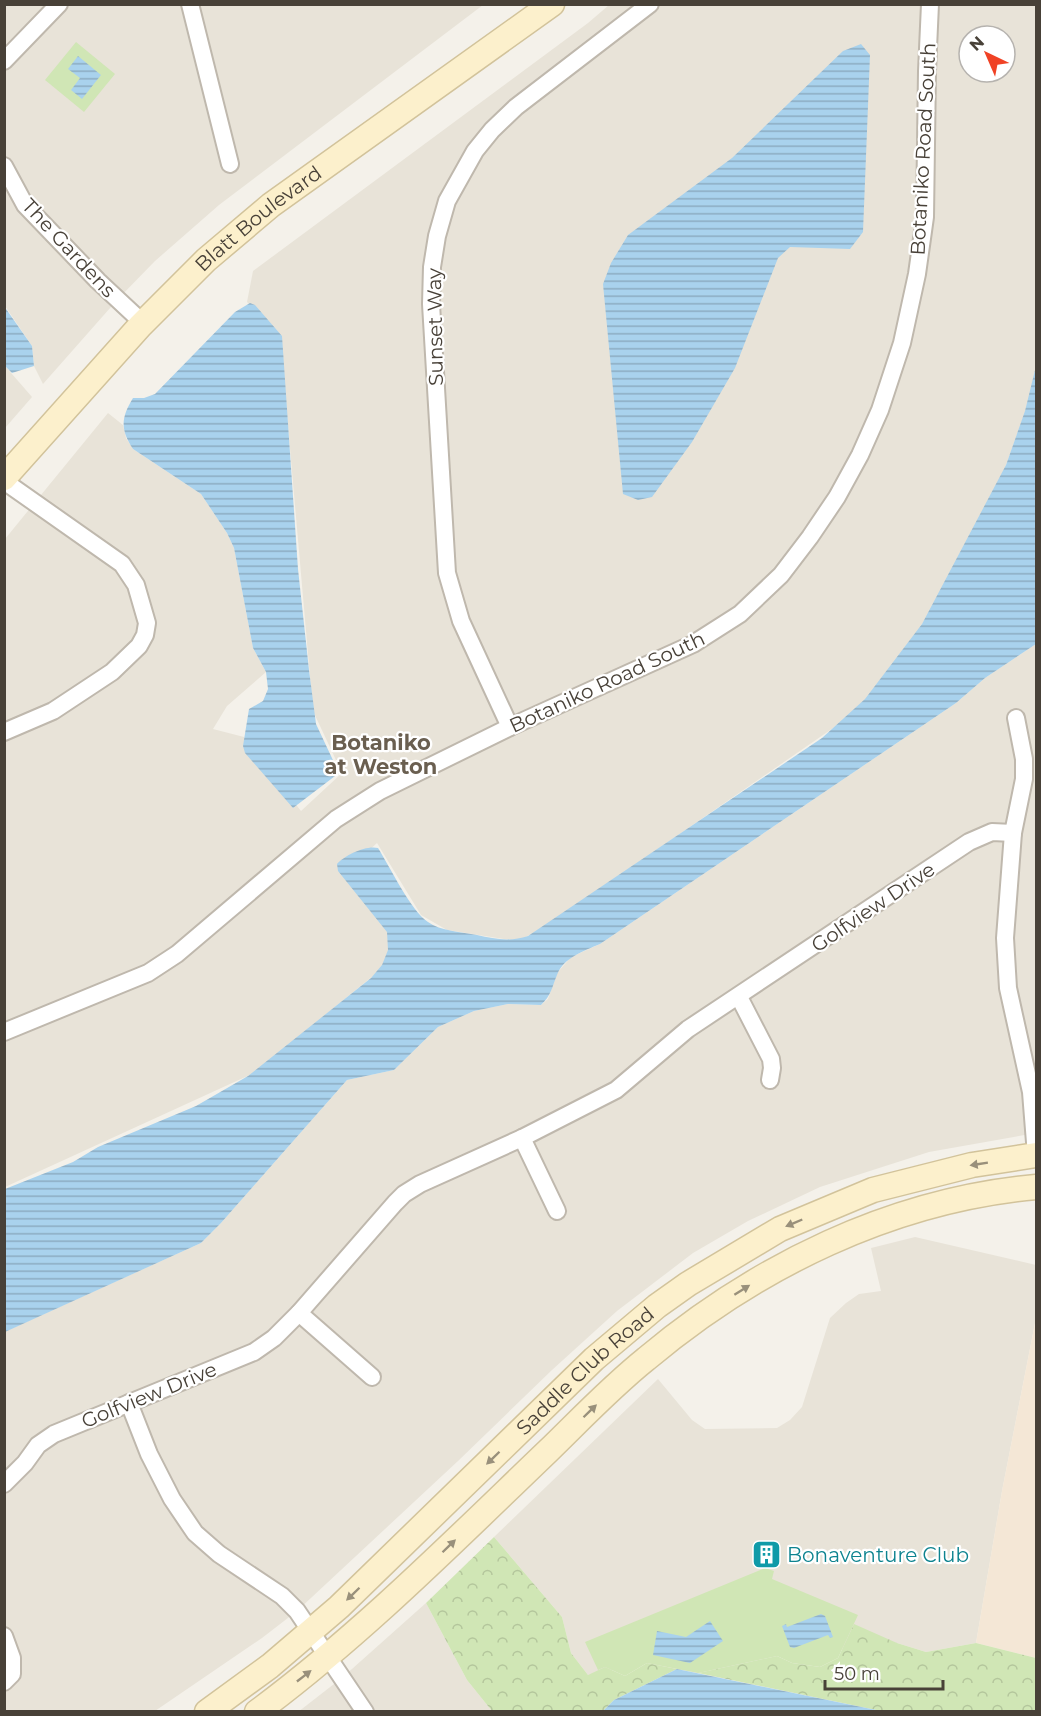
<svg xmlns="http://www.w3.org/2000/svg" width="1041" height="1716" font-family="Montserrat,sans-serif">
	<defs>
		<pattern id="forest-crowns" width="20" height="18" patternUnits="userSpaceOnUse" patternTransform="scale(1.5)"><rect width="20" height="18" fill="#d0e6b5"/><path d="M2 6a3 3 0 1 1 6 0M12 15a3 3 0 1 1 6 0" fill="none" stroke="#b4c69c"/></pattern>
		<pattern id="water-rules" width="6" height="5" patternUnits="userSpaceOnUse" patternTransform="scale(1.5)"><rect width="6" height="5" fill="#a9d2ed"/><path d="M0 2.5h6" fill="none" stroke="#8cacc1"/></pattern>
	</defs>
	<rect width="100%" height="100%" fill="#f4f1ea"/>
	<g fill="#e8e3d8" fill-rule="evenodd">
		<path d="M 4,5 L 483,5 L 219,205 L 155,261 L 118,299 L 43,384 L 34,366 L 32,346 L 5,306 Z"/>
		<path d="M 609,5 L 1036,5 L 1036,382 L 993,501 L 933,607 L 889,675 L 852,715 L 542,929 L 517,941 L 447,930 L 421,915 L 377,843 L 348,870 L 394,929 L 384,967 L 254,1073 L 5,1187 L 5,539 L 108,413 L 123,425 L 126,438 L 133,449 L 201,494 L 227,533 L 234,548 L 253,648 L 266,672 L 227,706 L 213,729 L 244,737 L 301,811 L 342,773 L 313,711 L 280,334 L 247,302 L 253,271 L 588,23 ZM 969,36 L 1005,36 L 1005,72 L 969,72 Z"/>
		<path d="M 5,366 L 32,397 L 5,428 Z"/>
		<path d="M 1036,644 L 1036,1133 L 929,1152 L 820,1187 L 748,1221 L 693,1253 L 617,1311 L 552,1370 L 458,1461 L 297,1611 L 262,1638 L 155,1711 L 5,1711 L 4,1332 L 201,1243 L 221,1223 L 347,1080 L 394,1070 L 438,1027 L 474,1011 L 508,1004 L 541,1005 L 548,999 L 557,973 L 571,957 L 600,944 L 956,703 L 985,678 Z"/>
		<path d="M 915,1237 L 1036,1265 L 1036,1318 L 1002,1491 L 976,1643 L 926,1652 L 897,1643 L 777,1656 L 698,1673 L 647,1663 L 588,1675 L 571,1653 L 562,1617 L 494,1537 L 658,1379 L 692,1420 L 705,1429 L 777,1428 L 790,1420 L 802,1407 L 830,1318 L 846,1303 L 859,1294 L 881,1291 L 871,1248 Z"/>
		<path d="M 426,1603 L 467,1680 L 492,1711 L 298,1712 L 343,1677 Z"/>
	</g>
	<path fill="#f4e7d6" d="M 1036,1318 L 1036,1658 L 976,1643 L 1002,1491 Z"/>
	<g fill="#d0e6b5">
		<path d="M 76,42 L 115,74 L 84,112 L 45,80 Z"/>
		<path d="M 765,1568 L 774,1571 L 772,1579 L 858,1615 L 838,1658 L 820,1667 L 792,1663 L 777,1656 L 698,1673 L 647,1663 L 625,1676 L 605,1667 L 598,1670 L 585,1642 Z"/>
	</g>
	<g fill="url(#forest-crowns)">
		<path d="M 494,1537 L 562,1617 L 571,1653 L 588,1675 L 605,1667 L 625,1676 L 647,1663 L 677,1669 L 614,1700 L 603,1711 L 492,1711 L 467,1680 L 426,1603 Z"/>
		<path d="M 854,1624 L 897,1643 L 926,1652 L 976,1643 L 1036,1658 L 1036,1711 L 881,1711 L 698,1673 L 777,1656 L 792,1663 L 820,1667 L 838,1658 Z"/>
	</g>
	<g fill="url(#water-rules)">
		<path d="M 861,44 L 870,55 L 863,232 L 850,249 L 790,247 L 778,258 L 735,368 L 692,442 L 652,497 L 638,500 L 623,494 L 603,284 L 611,263 L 628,235 L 732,158 L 843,51 Z"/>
		<path d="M 78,56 L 101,75 L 82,99 L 71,90 L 80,78 L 68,69 Z"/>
		<path d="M 250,303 L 255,305 L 282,336 L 298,569 L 309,670 L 316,724 L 339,773 L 293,808 L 245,753 L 243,746 L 249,709 L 263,701 L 268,689 L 266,672 L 253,648 L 234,548 L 227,533 L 201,494 L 133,449 C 120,429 121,418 133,398 L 144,398 L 155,394 L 235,312 Z"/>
		<path d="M 4,306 L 32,346 L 34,366 L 12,373 L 5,366 Z"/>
		<path d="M 1036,366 L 1036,644 L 985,678 L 956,703 L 600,944 C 584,951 564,957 557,975 C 552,987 551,996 541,1005 L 508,1004 L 474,1011 L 438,1027 L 394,1070 L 347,1080 L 221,1223 L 201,1243 L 5,1332 L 5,1189 L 73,1162 L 98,1147 L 196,1106 L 248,1076 L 371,978 L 382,965 L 388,950 L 387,932 L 338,871 L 337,864 C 345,855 366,845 378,848 C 390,867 411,911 428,922 C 440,931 462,932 477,935 C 495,939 510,942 528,936 L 822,738 L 865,699 L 922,624 L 1006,465 L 1025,411 Z"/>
		<path d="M 821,1614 L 825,1616 L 833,1637 L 830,1638 L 828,1635 L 794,1648 L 790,1647 L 782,1626 L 786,1624 L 787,1627 Z"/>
		<path d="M 710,1621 L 723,1641 L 690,1663 L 653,1655 L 657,1631 L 686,1637 Z"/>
		<path d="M 677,1669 L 881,1711 L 603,1711 L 614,1700 Z"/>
	</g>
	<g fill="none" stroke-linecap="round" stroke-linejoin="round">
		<defs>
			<g id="street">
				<path d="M 190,4 L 230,164"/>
				<path d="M 4,61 L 59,4"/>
				<path d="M 4,166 L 25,205 L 98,281 L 143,323"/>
				<path d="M 4,481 L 122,564 L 136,585 L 147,623 L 145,635 L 139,646 L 112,672 L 53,711 L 4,732"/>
				<path d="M 1016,718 L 1024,759 L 1024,779 L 1013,833 L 1005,938 L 1008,988 L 1031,1092 L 1036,1155"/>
				<path d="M 510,727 L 461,621 L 447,573 L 431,304 L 432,267 L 437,236 L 447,201 L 475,151 L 492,130 L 516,107 L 650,4"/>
				<path d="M 739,997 L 771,1059 L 772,1068 L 770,1080"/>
				<path d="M 4,1032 L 148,973 L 177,954 L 336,819 L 380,791 L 510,727 L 693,644 L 740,614 L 781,575 L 810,537 L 837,497 L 860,455 L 880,410 L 902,343 L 917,274 L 925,217 L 927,71 L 930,4"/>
				<path d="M 522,1138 L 557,1211"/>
				<path d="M 299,1313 L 372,1377"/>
				<path d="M 129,1403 L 149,1454 L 172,1499 L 195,1533 L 219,1554 L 282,1596 L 297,1611 L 365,1712"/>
				<path d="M 4,1484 L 25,1463 L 38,1445 L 54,1434 L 254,1352 L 274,1338 L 299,1313 L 395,1203 L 404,1194 L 420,1184 L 522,1138 L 616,1090 L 688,1029 L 969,842 L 992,832 L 1013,833"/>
				<path d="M 4,1636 L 12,1658 L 12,1674 L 4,1682"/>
			</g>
			<g id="secondary">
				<path id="s1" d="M 4,478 L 140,326 L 206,260 L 271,205 L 552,4"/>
				<path id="s2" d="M 207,1712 L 270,1666 L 339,1607 L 594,1359 L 657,1306 L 688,1284 L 780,1229 L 873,1190 L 972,1165 L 1036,1155"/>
				<path d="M 257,1712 C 362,1634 454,1541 548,1451 C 580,1420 611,1387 646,1359 C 757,1266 892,1200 1036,1187"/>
			</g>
		</defs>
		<use href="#street" stroke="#bfb8ad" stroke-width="20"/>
		<use href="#secondary" stroke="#d2c39b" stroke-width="27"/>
		<use href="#street" stroke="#fff" stroke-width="16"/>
		<use href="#secondary" stroke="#fcf0cc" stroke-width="24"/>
	</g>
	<defs><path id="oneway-solid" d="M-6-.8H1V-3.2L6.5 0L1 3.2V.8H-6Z" transform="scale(1.5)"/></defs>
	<g fill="#99907b">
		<use href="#oneway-solid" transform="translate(979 1164) rotate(171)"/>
		<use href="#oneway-solid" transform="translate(794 1223) rotate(157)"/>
		<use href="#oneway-solid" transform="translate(742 1290) rotate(-32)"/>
		<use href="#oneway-solid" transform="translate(590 1411) rotate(-44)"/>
		<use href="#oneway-solid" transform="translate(493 1458) rotate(136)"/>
		<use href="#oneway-solid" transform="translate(449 1546) rotate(-44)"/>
		<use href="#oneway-solid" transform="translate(353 1594) rotate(136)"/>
		<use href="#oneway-solid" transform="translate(304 1676) rotate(-38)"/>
	</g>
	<defs>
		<symbol id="building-square" viewBox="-11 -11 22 22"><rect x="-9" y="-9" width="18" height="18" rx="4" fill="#0f9aa8" stroke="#fff"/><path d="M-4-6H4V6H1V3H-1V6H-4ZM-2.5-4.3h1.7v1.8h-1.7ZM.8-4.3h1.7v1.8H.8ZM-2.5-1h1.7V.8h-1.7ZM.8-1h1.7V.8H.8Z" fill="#fff"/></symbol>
	</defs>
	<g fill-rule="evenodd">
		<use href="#building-square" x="750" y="1538" width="33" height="33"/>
	</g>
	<g text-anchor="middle" stroke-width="4.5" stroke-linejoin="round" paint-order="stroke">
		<g font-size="20" fill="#484138" stroke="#fff">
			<text transform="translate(923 149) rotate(-87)" y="7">Botaniko Road South</text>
			<text dy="7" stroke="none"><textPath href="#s1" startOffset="364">Blatt Boulevard</textPath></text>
			<text transform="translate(69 248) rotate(47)" y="7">The Gardens</text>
			<text transform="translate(435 327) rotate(-91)" y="7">Sunset Way</text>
			<text transform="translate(607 682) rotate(-25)" y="7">Botaniko Road South</text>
			<text transform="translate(873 907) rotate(-34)" y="7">Golfview Drive</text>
			<text dy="7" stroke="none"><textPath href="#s2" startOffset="510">Saddle Club Road</textPath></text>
			<text transform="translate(149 1395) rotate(-22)" y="7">Golfview Drive</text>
		</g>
		<g font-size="20" fill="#0d838f" stroke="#fff" text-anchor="start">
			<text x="787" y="1562">Bonaventure Club</text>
		</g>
		<g font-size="21" font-weight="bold" fill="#6a5f50" stroke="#fff">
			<text x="381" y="750">Botaniko<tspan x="381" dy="24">at Weston</tspan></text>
		</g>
	</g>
	<rect width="1041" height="1716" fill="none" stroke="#484138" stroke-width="12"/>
	<g transform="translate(987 54) rotate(316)"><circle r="28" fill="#ffffff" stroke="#b6b3af" stroke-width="1.5"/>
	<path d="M0-4.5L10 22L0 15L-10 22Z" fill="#f04225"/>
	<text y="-9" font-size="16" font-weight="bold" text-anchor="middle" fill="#484138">N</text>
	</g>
	<path d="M825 1680v9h118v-9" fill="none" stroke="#484138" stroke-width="3"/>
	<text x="834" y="1680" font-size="18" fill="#484138" stroke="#ffffff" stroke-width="4.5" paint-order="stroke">50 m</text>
</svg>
